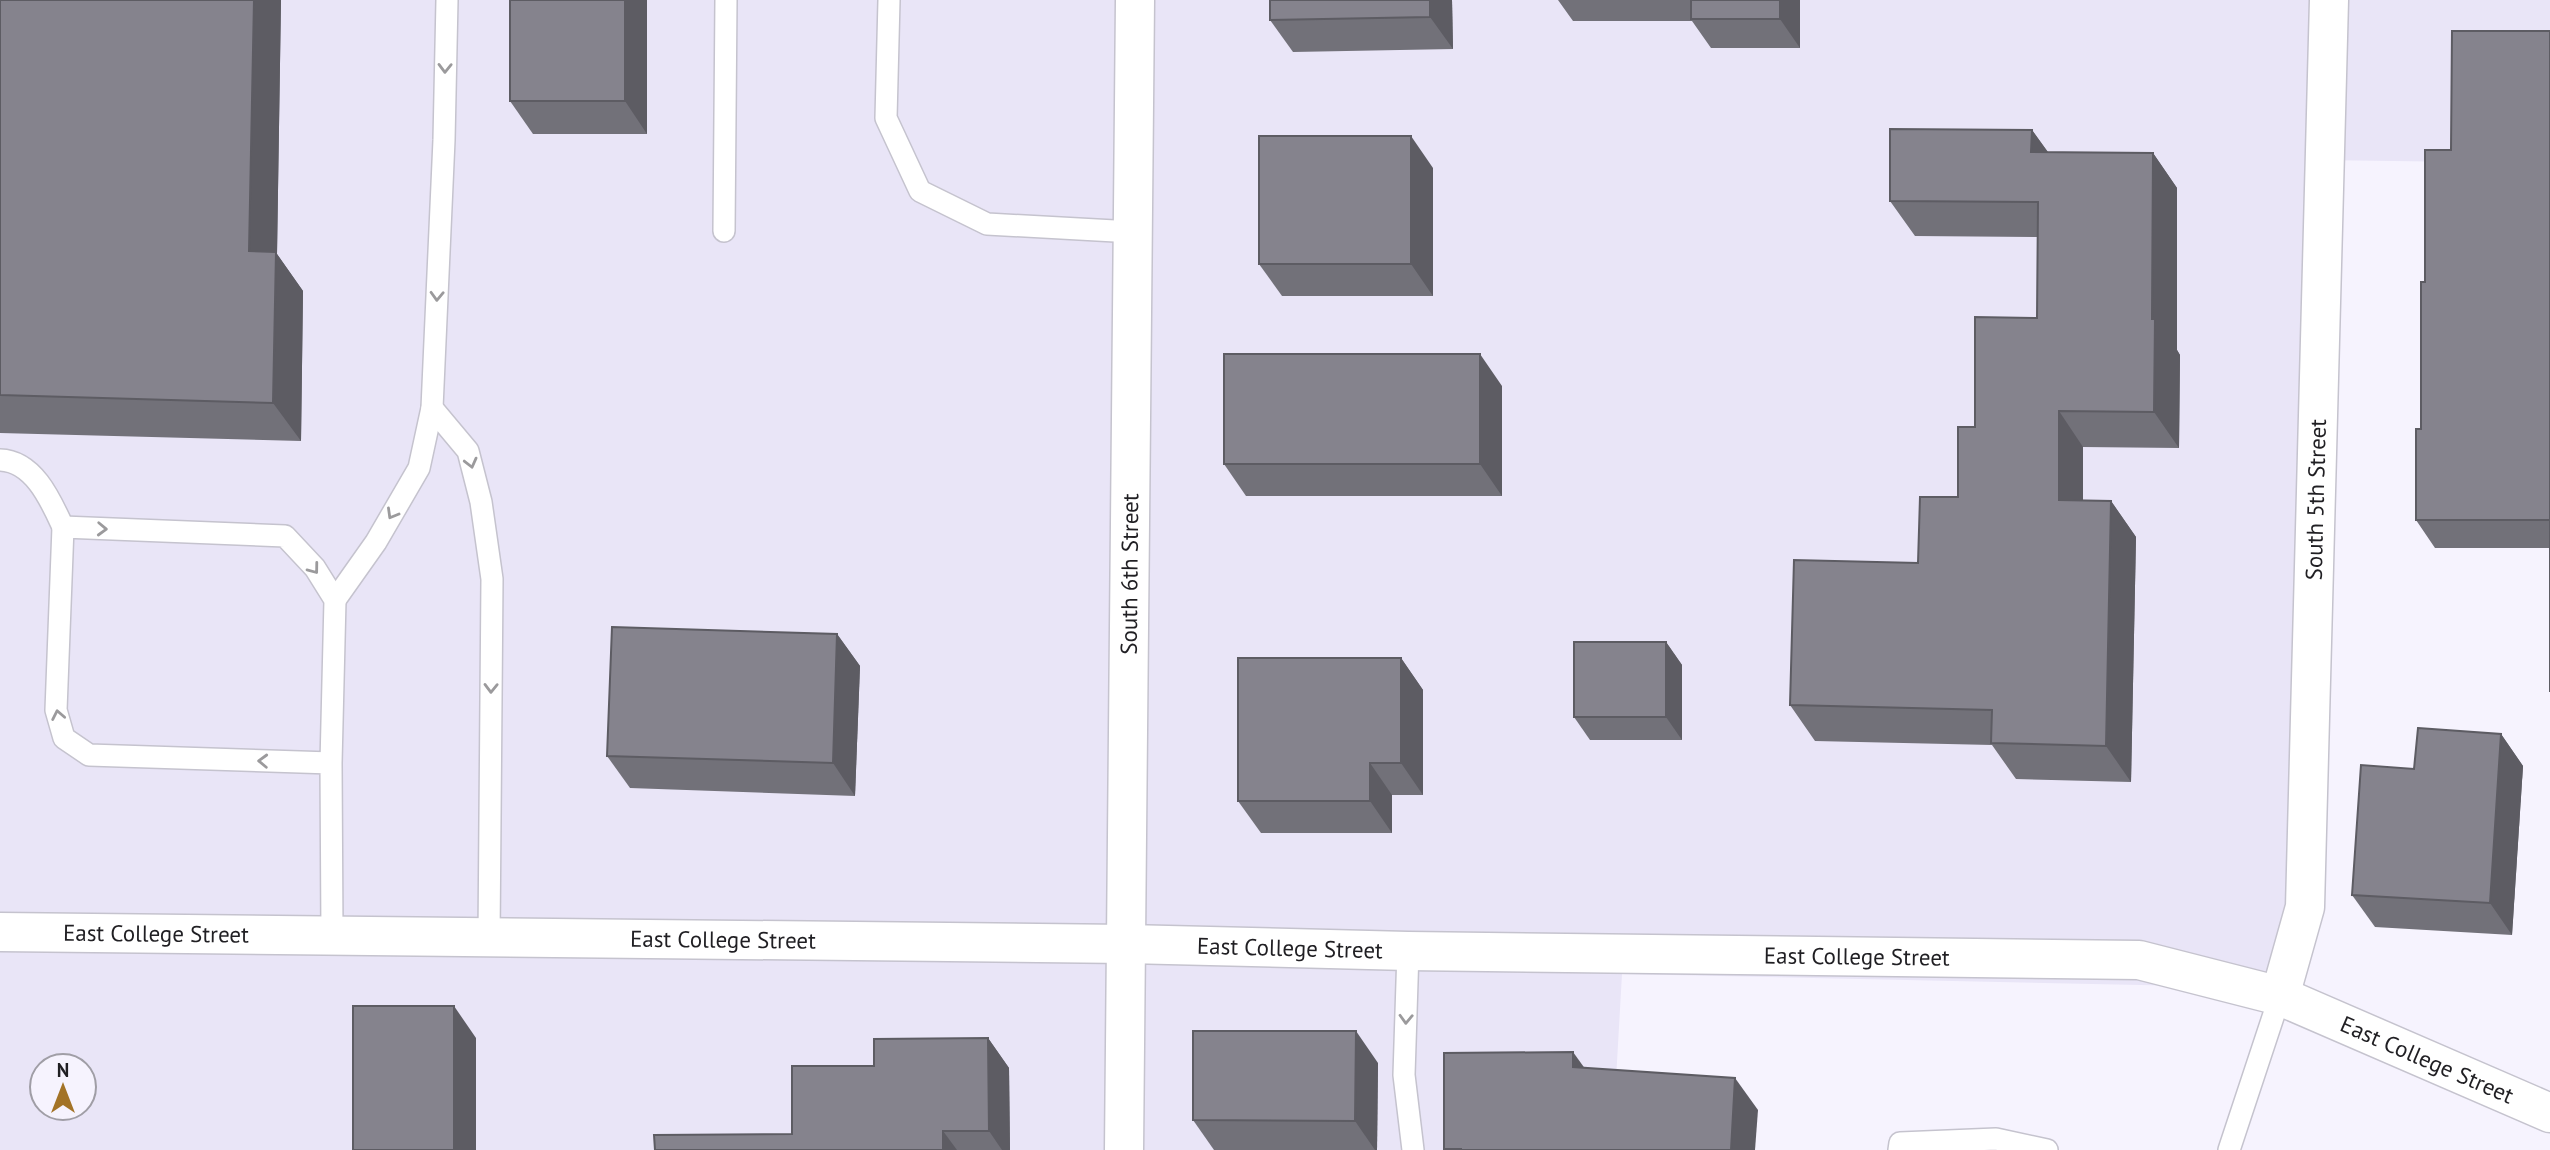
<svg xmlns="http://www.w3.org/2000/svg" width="2550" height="1150" font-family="'PT Sans',sans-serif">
	<rect width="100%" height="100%" fill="#f6f3fe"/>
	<path fill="#e9e5f7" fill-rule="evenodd" d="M 0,0 L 2550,0 L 2550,163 L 2319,160 L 2284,988 L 1622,974 L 1612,1150 L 0,1150 ZM 42,1066 L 84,1066 L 84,1108 L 42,1108 Z"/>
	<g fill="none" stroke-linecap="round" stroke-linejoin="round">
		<defs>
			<g id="service">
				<path d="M 889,0 L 886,118 L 920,191 L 987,224 L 1133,232"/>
				<path d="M 724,231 L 726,0"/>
				<path d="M 432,408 L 468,451 L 481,502 L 492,579 L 489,938"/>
				<path d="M 0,460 C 34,461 51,501 63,527"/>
				<path d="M 335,600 L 376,542 L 419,468 L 432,408 L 444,140 L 447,0"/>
				<path d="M 331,763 L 89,755 L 64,738 L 56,710 L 63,527 L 285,536 L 315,568 L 335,600 L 331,763 L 332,935"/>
				<path d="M 1408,951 L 1404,1075 L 1413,1150"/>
				<path d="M 1899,1150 L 1900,1143 L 1996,1139 L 2047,1150"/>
				<path d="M 2229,1150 L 2280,996"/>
			</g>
			<g id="minor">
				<path id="s1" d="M 0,932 L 1127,944 L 1408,951 L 2139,960 L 2280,996 L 2550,1113"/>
				<path id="s2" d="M 2280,996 L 2305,907 L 2329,0"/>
				<path id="s3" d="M 1124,1150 L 1135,0"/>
			</g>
		</defs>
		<use href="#service" stroke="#c5c3ce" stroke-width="24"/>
		<use href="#minor" stroke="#c5c3ce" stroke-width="41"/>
		<use href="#service" stroke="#fff" stroke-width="21"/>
		<use href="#minor" stroke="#fff" stroke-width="38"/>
	</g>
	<g fill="#727179">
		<path d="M 0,0 L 281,0 L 277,254 L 303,291 L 301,441 L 0,433 Z"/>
		<path d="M 647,0 L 647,134 L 533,134 L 510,101 Z"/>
		<path d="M 1270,0 L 1452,0 L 1453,49 L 1293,52 L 1270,20 Z"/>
		<path d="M 1558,0 L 1800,0 L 1800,48 L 1711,48 L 1692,21 L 1573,21 Z"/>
		<path d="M 2550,31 L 2550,693 L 2550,548 L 2435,548 L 2416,520 L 2421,429 L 2425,282 Z"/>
		<path d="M 2032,130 L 2048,152 L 2153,153 L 2177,188 L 2177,350 L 2180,355 L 2179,448 L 2083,447 L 2083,500 L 2111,501 L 2136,537 L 2131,782 L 2016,779 L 1992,745 L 1815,741 L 1790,705 L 1918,563 L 1958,497 L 1975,427 L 2037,318 L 2037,237 L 1915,236 L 1890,201 Z"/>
		<path d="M 1433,168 L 1433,296 L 1282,296 L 1259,264 Z"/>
		<path d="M 1502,386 L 1502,496 L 1246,496 L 1224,464 Z"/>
		<path d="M 837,634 L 860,666 L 855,796 L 630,788 L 607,756 Z"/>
		<path d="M 1666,642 L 1682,665 L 1682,740 L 1590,740 L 1574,717 Z"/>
		<path d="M 1401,658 L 1423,690 L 1423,795 L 1392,795 L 1392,833 L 1261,833 L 1238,801 Z"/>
		<path d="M 2501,734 L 2523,766 L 2512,935 L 2375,927 L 2352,895 L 2414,769 Z"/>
		<path d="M 988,1038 L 1009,1068 L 1010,1150 L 655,1150 L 792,1134 L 874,1066 Z"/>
		<path d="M 1378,1063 L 1377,1150 L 1214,1150 L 1193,1120 Z"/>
	</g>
	<g fill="#5d5c63">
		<path d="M 254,0 L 281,0 L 277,254 L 303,291 L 301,441 L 273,403 L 249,251 Z"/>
		<path d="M 625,0 L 647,0 L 647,134 L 625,101 Z"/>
		<path d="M 1430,0 L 1452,0 L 1453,49 L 1430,17 Z"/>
		<path d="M 1780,0 L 1800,0 L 1800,48 L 1780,19 Z"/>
		<path d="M 2032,130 L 2057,165 L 2031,152 Z"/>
		<path d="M 1411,136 L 1433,168 L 1433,296 L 1411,264 Z"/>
		<path d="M 2153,153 L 2177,188 L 2177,350 L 2180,355 L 2179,448 L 2154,412 L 2152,319 Z"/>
		<path d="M 1480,354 L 1502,386 L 1502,496 L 1480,464 Z"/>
		<path d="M 2059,411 L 2083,447 L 2083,535 L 2059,500 Z"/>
		<path d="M 2111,501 L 2136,537 L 2131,782 L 2106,746 Z"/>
		<path d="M 837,634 L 860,666 L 855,796 L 833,763 Z"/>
		<path d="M 1666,642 L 1682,665 L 1682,740 L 1666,717 Z"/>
		<path d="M 1401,658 L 1423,690 L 1423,795 L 1401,763 Z"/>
		<path d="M 2501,734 L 2523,766 L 2512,935 L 2490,903 Z"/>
		<path d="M 1370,763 L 1392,795 L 1392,833 L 1370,801 Z"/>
		<path d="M 454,1006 L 476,1038 L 476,1150 L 454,1150 Z"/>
		<path d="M 1356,1031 L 1378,1063 L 1377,1150 L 1375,1150 L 1355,1121 Z"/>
		<path d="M 988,1038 L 1009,1068 L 1010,1150 L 1002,1150 L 989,1131 Z"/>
		<path d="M 1573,1052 L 1596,1084 L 1573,1067 Z"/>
		<path d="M 1735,1078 L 1758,1110 L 1755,1150 L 1731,1150 Z"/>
		<path d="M 943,1131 L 957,1150 L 943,1150 Z"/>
	</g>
	<g fill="#85838d" stroke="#5d5c63" stroke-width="2">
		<path d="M 0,0 L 254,0 L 249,251 L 276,252 L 273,403 L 0,395 Z"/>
		<rect x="510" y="0" width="115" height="101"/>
		<path d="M 1270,0 L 1430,0 L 1430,17 L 1270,20 Z"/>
		<rect x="1691" y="0" width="89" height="19"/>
		<path d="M 2452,31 L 2550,31 L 2550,692 L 2550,520 L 2416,520 L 2416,429 L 2421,429 L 2421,282 L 2425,282 L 2425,150 L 2451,150 Z"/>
		<path d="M 1890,129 L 2032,130 L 2031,152 L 2153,153 L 2152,319 L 2155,319 L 2154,412 L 2059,411 L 2059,500 L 2111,501 L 2106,746 L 1991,743 L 1992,710 L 1790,705 L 1794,560 L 1918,563 L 1920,497 L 1958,497 L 1958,427 L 1975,427 L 1975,317 L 2037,318 L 2038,202 L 1890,201 Z"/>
		<rect x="1259" y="136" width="152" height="128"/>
		<rect x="1224" y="354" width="256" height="110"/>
		<path d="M 612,627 L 837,634 L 833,763 L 607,756 Z"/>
		<rect x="1574" y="642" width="92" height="75"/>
		<path d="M 1238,658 L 1401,658 L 1401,763 L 1370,763 L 1370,801 L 1238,801 Z"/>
		<path d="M 2418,728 L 2501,734 L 2490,903 L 2352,895 L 2361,765 L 2414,769 Z"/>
		<rect x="353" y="1006" width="101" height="144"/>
		<path d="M 1193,1031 L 1356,1031 L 1355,1121 L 1193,1120 Z"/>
		<path d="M 988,1038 L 989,1131 L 943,1131 L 943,1150 L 655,1150 L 654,1135 L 792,1134 L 792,1066 L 874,1066 L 874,1039 Z"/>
		<path d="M 1573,1052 L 1573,1067 L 1735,1078 L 1731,1150 L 1461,1150 L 1461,1149 L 1444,1149 L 1444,1053 Z"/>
	</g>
	<defs><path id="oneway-chevron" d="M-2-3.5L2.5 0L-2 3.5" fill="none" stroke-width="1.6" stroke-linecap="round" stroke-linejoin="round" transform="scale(1.75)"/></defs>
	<g stroke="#9b9a9c">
		<use href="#oneway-chevron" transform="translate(445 68) rotate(91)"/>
		<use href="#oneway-chevron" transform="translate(437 296) rotate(92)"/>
		<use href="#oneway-chevron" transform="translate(471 463) rotate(76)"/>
		<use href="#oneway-chevron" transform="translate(392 514) rotate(120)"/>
		<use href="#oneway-chevron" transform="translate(102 529) rotate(2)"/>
		<use href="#oneway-chevron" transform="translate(314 569) rotate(53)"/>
		<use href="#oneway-chevron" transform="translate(491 688) rotate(91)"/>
		<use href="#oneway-chevron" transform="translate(58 715) rotate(-101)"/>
		<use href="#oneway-chevron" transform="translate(263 761) rotate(-178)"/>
		<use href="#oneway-chevron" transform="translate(1406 1019) rotate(92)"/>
	</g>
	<g text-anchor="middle" stroke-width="6" stroke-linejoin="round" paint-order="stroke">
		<g font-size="23" fill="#201f23" stroke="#f6f3fe">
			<text dy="8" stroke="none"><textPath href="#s2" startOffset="500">South 5th Street</textPath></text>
			<text dy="8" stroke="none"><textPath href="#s3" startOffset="576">South 6th Street</textPath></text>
			<text dy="8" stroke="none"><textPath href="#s1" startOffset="156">East College Street</textPath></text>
			<text dy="8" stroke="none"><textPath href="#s1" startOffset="723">East College Street</textPath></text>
			<text dy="8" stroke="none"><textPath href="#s1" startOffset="1290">East College Street</textPath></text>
			<text dy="8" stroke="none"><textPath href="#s1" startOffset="1857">East College Street</textPath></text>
			<text dy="8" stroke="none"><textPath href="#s1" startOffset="2445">East College Street</textPath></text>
		</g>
	</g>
	<g transform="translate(63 1087)"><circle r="33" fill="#f6f3fe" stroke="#a09ea6" stroke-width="2"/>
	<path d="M0-5L12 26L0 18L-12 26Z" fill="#a37327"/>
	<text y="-10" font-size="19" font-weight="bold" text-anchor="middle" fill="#201f23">N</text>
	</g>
</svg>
